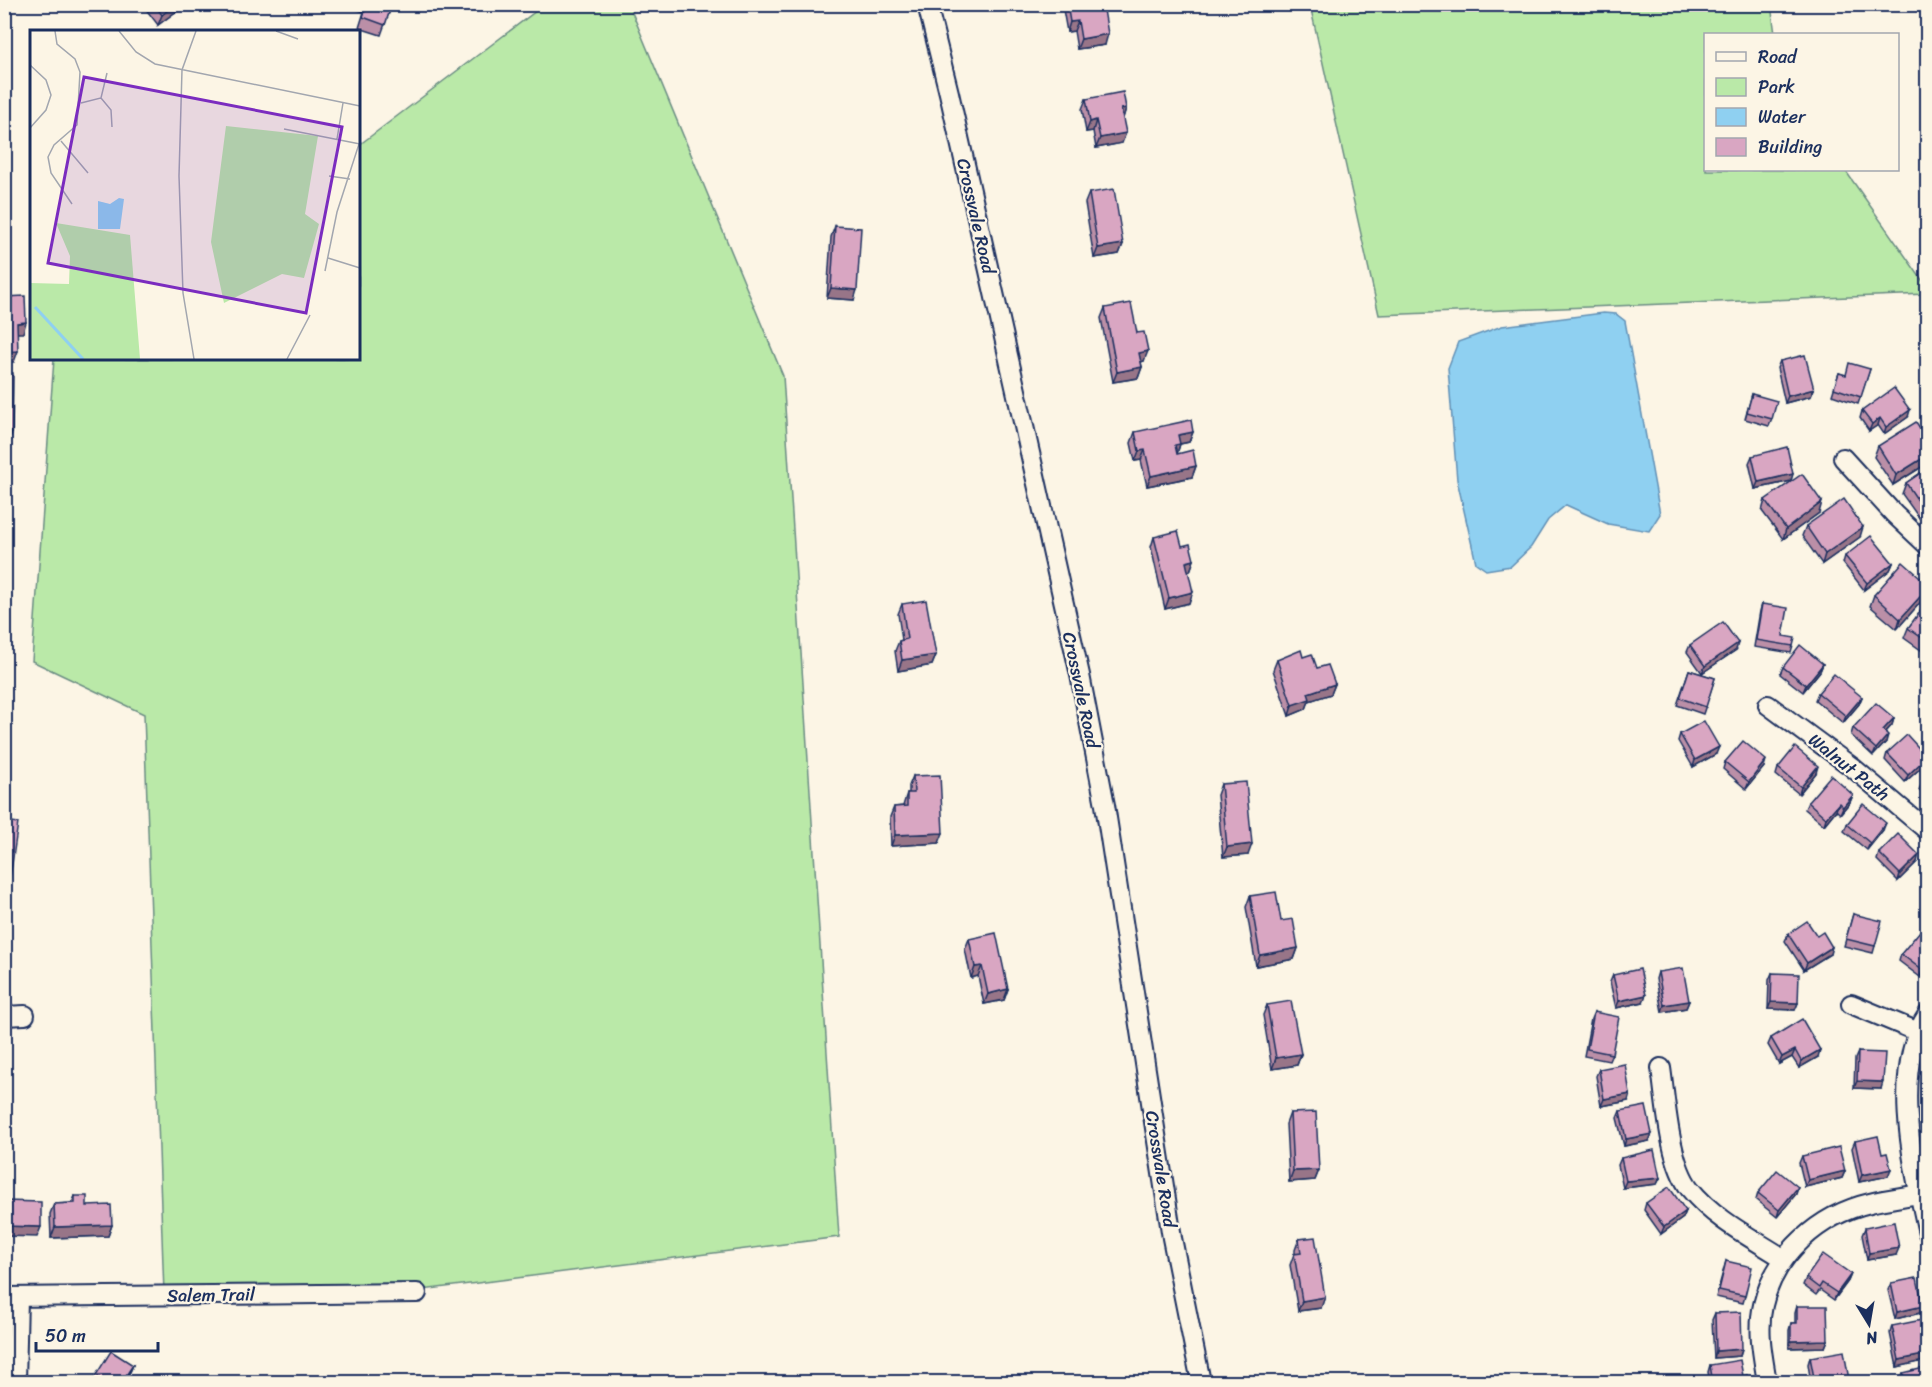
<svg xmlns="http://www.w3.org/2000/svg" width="1932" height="1387" font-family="Sriracha,sans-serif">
	<rect width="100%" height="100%" fill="#fcf5e5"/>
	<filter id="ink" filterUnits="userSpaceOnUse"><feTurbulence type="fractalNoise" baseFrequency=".0167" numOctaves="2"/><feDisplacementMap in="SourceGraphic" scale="12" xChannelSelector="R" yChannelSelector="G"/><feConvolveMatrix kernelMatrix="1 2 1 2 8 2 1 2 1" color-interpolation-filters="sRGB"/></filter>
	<g filter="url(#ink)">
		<g fill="#bae9a8" stroke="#6a8c83" stroke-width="1.5">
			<path d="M 544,5 L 629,5 L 783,376 L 839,1237 L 422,1290 L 164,1294 L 144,714 L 32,661 L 54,359 L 358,358 L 359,145 Z"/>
			<path d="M 1310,5 L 1771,5 L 1775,34 L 1706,34 L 1706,170 L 1845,170 L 1927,287 L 1927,294 L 1379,315 Z"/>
		</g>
		<path fill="#8fd0f1" stroke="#6190b6" stroke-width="1.5" d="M 1603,313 L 1616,314 L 1625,321 L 1660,514 L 1649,531 L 1608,524 L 1566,505 L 1548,520 L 1531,547 L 1511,566 L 1486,570 L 1476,563 L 1457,480 L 1448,368 L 1458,342 L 1502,326 Z"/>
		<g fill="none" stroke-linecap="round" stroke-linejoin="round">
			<defs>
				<g id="street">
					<path d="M 927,4 L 949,93 L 1080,675 L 1105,805 L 1172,1238 L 1201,1382"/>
					<path d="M 1843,458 L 1894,514 L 1928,546"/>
					<path d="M 1768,705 L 1852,767 L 1928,831"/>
					<path d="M 1851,1004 L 1916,1031"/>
					<path d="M 1928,1014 C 1889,1071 1914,1169 1928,1233"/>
					<path d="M 4,1016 L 25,1015"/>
					<path d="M 1661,1068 C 1666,1102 1669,1162 1690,1189 C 1714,1219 1752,1238 1783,1258"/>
					<path d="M 4,1297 L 417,1293"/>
					<path d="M 16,1382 L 18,1298"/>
					<path d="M 1767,1382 C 1763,1357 1757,1331 1763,1305 C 1775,1254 1819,1215 1870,1203 C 1886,1199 1903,1197 1919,1194"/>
				</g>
			</defs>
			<use href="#street" stroke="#1b2f5e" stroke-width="22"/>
			<use href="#street" stroke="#fcf5e5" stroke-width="18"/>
		</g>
		<g fill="#bb8fa7" stroke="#1b2f5e" stroke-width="1.5">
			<path d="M 142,4 L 186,4 L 158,25 Z"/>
			<path d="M 342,4 L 392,4 L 381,35 L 359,28 L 364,12 Z"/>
			<path d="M 1062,4 L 1103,4 L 1105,45 L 1077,49 L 1074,31 L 1067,32 Z"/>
			<path d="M 1086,99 L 1126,108 L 1123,118 L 1122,143 L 1096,148 L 1093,131 L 1086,132 L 1082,109 Z"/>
			<path d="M 1089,193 L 1123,244 L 1119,254 L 1094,258 L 1085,203 Z"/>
			<path d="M 835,226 L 854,300 L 827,298 L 831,237 Z"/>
			<path d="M 1105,308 L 1137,333 L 1144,361 L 1141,362 L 1142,367 L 1138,378 L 1113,382 L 1101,318 Z"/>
			<path d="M 1780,361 L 1814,389 L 1811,396 L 1785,403 L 1777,368 Z"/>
			<path d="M 1870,369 L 1858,404 L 1832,395 L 1839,373 L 1845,375 Z"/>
			<path d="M 1752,394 L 1772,419 L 1769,426 L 1745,419 Z"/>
			<path d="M 1862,411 L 1908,417 L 1884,434 L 1878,425 L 1869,431 L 1860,418 Z"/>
			<path d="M 1135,432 L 1193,432 L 1189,442 L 1180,444 L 1177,454 L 1196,466 L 1192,477 L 1147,486 L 1141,460 L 1135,461 L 1131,443 Z"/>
			<path d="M 1928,440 L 1928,463 L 1893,485 L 1874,457 L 1878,446 Z"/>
			<path d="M 1752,456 L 1791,481 L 1755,489 L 1749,463 Z"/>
			<path d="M 1928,468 L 1928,518 L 1922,522 L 1902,494 L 1906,483 Z"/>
			<path d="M 1765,500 L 1819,513 L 1783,539 L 1762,511 Z"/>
			<path d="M 1806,526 L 1860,537 L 1822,564 L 1802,536 Z"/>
			<path d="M 1154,537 L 1182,546 L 1194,560 L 1190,571 L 1188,571 L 1189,603 L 1165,609 L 1151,547 Z"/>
			<path d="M 1845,556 L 1893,563 L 1890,570 L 1864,590 L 1843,563 Z"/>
			<path d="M 1874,595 L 1926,596 L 1897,629 L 1870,606 Z"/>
			<path d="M 1928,601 L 1928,655 L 1904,638 L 1908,628 Z"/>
			<path d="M 902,604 L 936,655 L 932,665 L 898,671 L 895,651 L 899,641 L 902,640 L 898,614 Z"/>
			<path d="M 1762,604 L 1783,636 L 1793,646 L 1791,653 L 1754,647 L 1760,611 Z"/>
			<path d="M 1690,645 L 1736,650 L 1702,673 L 1687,652 Z"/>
			<path d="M 1303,657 L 1335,684 L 1331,694 L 1309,701 L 1306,709 L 1289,716 L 1273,670 L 1277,660 Z"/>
			<path d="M 1823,664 L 1820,671 L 1803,692 L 1780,674 L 1783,667 Z"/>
			<path d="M 1689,670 L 1715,678 L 1703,714 L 1677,705 Z"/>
			<path d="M 1818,693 L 1862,697 L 1859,704 L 1843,723 L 1815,700 Z"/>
			<path d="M 1894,718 L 1892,725 L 1886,732 L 1886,742 L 1873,756 L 1851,735 L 1853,728 Z"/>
			<path d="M 1680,734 L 1716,754 L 1693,767 L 1678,741 Z"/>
			<path d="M 1887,753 L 1925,764 L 1905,782 L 1885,760 Z"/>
			<path d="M 1725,762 L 1764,767 L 1746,789 L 1723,769 Z"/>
			<path d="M 1778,768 L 1816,773 L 1799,794 L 1776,775 Z"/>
			<path d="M 913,776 L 939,843 L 891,846 L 890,817 L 894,807 L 903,806 L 907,793 L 909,793 L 909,786 Z"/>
			<path d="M 1928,776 L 1928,797 L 1919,790 L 1922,783 Z"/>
			<path d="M 1221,784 L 1248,855 L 1223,857 L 1217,795 Z"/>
			<path d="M 1853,795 L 1850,802 L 1840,814 L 1836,810 L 1824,825 L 1805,809 L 1808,802 Z"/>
			<path d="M 1847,824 L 1883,830 L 1867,850 L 1844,831 Z"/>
			<path d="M 1879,853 L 1917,862 L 1898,881 L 1877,860 Z"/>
			<path d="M 1250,896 L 1281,921 L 1298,948 L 1294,959 L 1256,966 L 1246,907 Z"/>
			<path d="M 1853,914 L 1875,946 L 1873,953 L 1844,946 Z"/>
			<path d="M 1788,934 L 1817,936 L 1830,954 L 1804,970 L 1785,941 Z"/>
			<path d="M 969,939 L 1008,989 L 1004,1000 L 984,1004 L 978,976 L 971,978 L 965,949 Z"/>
			<path d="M 1901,954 L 1928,967 L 1920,977 L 1899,961 Z"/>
			<path d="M 1658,972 L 1689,1001 L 1686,1008 L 1662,1012 L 1656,979 Z"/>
			<path d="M 1772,973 L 1798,1003 L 1795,1010 L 1768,1009 L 1769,980 Z"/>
			<path d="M 1613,975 L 1643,1002 L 1616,1008 L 1610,982 Z"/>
			<path d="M 1267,1005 L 1301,1054 L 1297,1065 L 1272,1069 L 1263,1015 Z"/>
			<path d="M 1594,1012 L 1612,1054 L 1609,1061 L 1584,1056 L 1591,1019 Z"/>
			<path d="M 1771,1038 L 1818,1057 L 1799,1068 L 1792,1057 L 1779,1064 L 1768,1045 Z"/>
			<path d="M 1858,1052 L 1881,1089 L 1854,1088 L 1855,1059 Z"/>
			<path d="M 1599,1069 L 1628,1101 L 1601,1106 L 1596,1076 Z"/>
			<path d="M 1620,1111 L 1649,1141 L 1624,1146 L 1617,1118 Z"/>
			<path d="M 1290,1113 L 1319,1170 L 1315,1180 L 1289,1182 L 1286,1124 Z"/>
			<path d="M 1855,1141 L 1882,1154 L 1888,1176 L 1859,1182 L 1852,1148 Z"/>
			<path d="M 1802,1156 L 1845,1171 L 1842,1178 L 1805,1187 L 1799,1163 Z"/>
			<path d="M 1621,1158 L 1660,1178 L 1657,1184 L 1623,1188 L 1618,1165 Z"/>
			<path d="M 1798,1187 L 1796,1194 L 1777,1217 L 1756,1200 L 1758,1193 Z"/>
			<path d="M 75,1196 L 112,1225 L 108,1236 L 51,1238 L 50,1214 L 54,1204 L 72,1203 Z"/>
			<path d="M 1646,1203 L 1686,1211 L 1683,1218 L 1661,1234 L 1644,1210 Z"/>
			<path d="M 1865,1228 L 1896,1255 L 1867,1260 L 1862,1235 Z"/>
			<path d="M 1299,1239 L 1321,1308 L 1298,1311 L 1290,1265 L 1294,1254 L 1295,1254 L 1295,1250 Z"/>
			<path d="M 1726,1261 L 1745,1296 L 1743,1303 L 1716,1297 Z"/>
			<path d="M 1851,1274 L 1848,1281 L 1834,1300 L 1820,1290 L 1816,1295 L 1803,1285 L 1806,1278 Z"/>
			<path d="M 1891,1283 L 1923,1306 L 1920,1313 L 1895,1319 L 1888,1290 Z"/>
			<path d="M 1797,1306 L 1828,1340 L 1825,1347 L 1789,1348 L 1789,1330 L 1791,1323 L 1795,1323 L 1795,1313 Z"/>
			<path d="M 1715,1313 L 1740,1356 L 1714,1358 L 1712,1320 Z"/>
			<path d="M 1892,1326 L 1926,1338 L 1928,1338 L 1928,1360 L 1897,1367 L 1890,1333 Z"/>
			<path d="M 1810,1357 L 1849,1380 L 1849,1383 L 1811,1383 L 1808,1364 Z"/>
			<path d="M 133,1365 L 130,1372 L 123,1383 L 94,1383 L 93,1382 L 96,1375 Z"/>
			<path d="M 1710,1365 L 1743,1376 L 1749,1383 L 1710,1383 L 1708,1372 Z"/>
			<path d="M 1903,1373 L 1928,1383 L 1901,1383 L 1900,1380 Z"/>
		</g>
		<g fill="#987488" stroke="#1b2f5e" stroke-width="1.5">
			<path d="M 175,4 L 186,4 L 158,25 L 162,15 Z"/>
			<path d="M 1078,21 L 1074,31 L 1067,32 L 1070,22 Z"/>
			<path d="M 1108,34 L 1105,45 L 1077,49 L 1081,39 Z"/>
			<path d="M 1126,108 L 1123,118 L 1121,109 Z"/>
			<path d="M 1096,120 L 1093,131 L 1086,132 L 1090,122 Z"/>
			<path d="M 1126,133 L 1122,143 L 1096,148 L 1100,138 Z"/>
			<path d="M 1123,244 L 1119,254 L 1094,258 L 1098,248 Z"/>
			<path d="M 831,288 L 857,290 L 854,300 L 827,298 Z"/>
			<path d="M 26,322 L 23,333 L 14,333 L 17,323 Z"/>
			<path d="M 18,351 L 14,362 L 4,362 L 4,352 Z"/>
			<path d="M 1148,351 L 1144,361 L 1135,363 L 1139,353 Z"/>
			<path d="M 1142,367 L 1138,378 L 1113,382 L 1117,372 Z"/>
			<path d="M 1814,389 L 1811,396 L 1785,403 L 1788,396 Z"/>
			<path d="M 1910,410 L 1908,417 L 1884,434 L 1886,427 Z"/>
			<path d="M 1880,418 L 1878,425 L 1869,431 L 1872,424 Z"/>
			<path d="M 1193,432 L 1189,442 L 1180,444 L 1177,454 L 1171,456 L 1178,435 Z"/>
			<path d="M 4,433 L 12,433 L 8,444 L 4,444 Z"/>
			<path d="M 1145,450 L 1141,460 L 1135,461 L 1139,451 Z"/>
			<path d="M 1928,455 L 1928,463 L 1893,485 L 1896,475 Z"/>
			<path d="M 1196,466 L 1192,477 L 1147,486 L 1151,476 Z"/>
			<path d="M 1793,474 L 1791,481 L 1755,489 L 1758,482 Z"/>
			<path d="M 5,492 L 9,492 L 5,503 Z"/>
			<path d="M 1822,502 L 1819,513 L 1783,539 L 1786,529 Z"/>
			<path d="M 1928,510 L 1928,518 L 1922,522 L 1925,511 Z"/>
			<path d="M 1863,527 L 1860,537 L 1822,564 L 1825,554 Z"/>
			<path d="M 1194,560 L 1190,571 L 1182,572 L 1186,562 Z"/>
			<path d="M 1893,563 L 1890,570 L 1864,590 L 1867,583 Z"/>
			<path d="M 1928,588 L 1926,596 L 1897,629 L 1900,619 Z"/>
			<path d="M 1193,592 L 1189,603 L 1165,609 L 1169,598 Z"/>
			<path d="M 1738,643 L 1736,650 L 1702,673 L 1705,666 Z"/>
			<path d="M 936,655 L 932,665 L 898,671 L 902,660 Z"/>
			<path d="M 1823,664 L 1820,671 L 1803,692 L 1806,685 Z"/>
			<path d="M 1335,684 L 1331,694 L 1309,701 L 1306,709 L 1289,716 L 1292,705 L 1308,693 Z"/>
			<path d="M 1862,697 L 1859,704 L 1843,723 L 1846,716 Z"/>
			<path d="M 1894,718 L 1892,725 L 1881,737 L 1883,730 Z"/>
			<path d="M 1888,735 L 1886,742 L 1873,756 L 1876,749 Z"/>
			<path d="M 1719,747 L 1716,754 L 1693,767 L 1695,760 Z"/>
			<path d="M 1927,757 L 1925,764 L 1905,782 L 1908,775 Z"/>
			<path d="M 1766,760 L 1764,767 L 1746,789 L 1749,782 Z"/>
			<path d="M 1818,766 L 1816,773 L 1799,794 L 1801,787 Z"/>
			<path d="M 1853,795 L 1850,802 L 1840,814 L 1843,807 Z"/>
			<path d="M 1839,803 L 1836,810 L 1824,825 L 1826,818 Z"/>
			<path d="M 1886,823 L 1883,830 L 1867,850 L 1870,843 Z"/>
			<path d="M 943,833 L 939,843 L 891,846 L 895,835 Z"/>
			<path d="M 1252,844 L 1248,855 L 1223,857 L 1227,847 Z"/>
			<path d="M 1919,855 L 1917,862 L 1898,881 L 1900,874 Z"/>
			<path d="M 4,877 L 10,878 L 6,888 L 4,888 Z"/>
			<path d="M 1832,947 L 1830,954 L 1804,970 L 1807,963 Z"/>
			<path d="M 1298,948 L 1294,959 L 1256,966 L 1260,955 Z"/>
			<path d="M 1928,963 L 1928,967 L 1920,977 L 1922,970 Z"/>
			<path d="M 982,966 L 978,976 L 971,978 L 975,967 Z"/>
			<path d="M 1008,989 L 1004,1000 L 984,1004 L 988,994 Z"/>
			<path d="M 1646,995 L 1643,1002 L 1616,1008 L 1619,1001 Z"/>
			<path d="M 1689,1001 L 1686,1008 L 1662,1012 L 1664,1005 Z"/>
			<path d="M 1771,1002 L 1798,1003 L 1795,1010 L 1768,1009 Z"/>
			<path d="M 1795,1050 L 1792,1057 L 1779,1064 L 1782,1057 Z"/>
			<path d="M 1820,1050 L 1818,1057 L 1799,1068 L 1801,1061 Z"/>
			<path d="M 1301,1054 L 1297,1065 L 1272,1069 L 1276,1058 Z"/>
			<path d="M 1857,1081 L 1883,1082 L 1881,1089 L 1854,1088 Z"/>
			<path d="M 1630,1094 L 1628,1101 L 1601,1106 L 1604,1099 Z"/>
			<path d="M 1652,1134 L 1649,1141 L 1624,1146 L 1626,1139 Z"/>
			<path d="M 1891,1169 L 1888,1176 L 1859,1182 L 1862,1175 Z"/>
			<path d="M 1319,1170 L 1315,1180 L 1289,1182 L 1293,1171 Z"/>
			<path d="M 1845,1171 L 1842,1178 L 1805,1187 L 1808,1180 Z"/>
			<path d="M 1660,1178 L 1657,1184 L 1623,1188 L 1626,1181 Z"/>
			<path d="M 1798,1187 L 1796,1194 L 1777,1217 L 1779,1210 Z"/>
			<path d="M 1686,1211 L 1683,1218 L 1661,1234 L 1664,1227 Z"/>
			<path d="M 112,1225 L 108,1236 L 51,1238 L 55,1227 Z"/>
			<path d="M 4,1226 L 41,1227 L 37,1237 L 4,1236 Z"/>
			<path d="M 1899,1248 L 1896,1255 L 1867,1260 L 1869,1253 Z"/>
			<path d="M 1851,1274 L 1848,1281 L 1834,1300 L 1837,1293 Z"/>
			<path d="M 1325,1297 L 1321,1308 L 1298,1311 L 1302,1301 Z"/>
			<path d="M 1923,1306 L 1920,1313 L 1895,1319 L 1897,1312 Z"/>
			<path d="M 1828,1340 L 1825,1347 L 1789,1348 L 1791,1341 Z"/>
			<path d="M 1742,1349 L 1740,1356 L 1714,1358 L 1716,1351 Z"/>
			<path d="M 1928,1354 L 1928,1360 L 1897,1367 L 1899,1360 Z"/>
			<path d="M 133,1365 L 130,1372 L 123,1383 L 121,1383 Z"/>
		</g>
		<g fill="#d9a6c2" stroke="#1b2f5e" stroke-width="1.5">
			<path d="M 154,4 L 175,4 L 162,15 Z"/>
			<path d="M 367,4 L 392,4 L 385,25 L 363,17 Z"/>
			<path d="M 1067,4 L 1103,4 L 1108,34 L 1081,39 L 1078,21 L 1070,22 Z"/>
			<path d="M 1123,92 L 1126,108 L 1121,109 L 1126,133 L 1100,138 L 1096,120 L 1090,122 L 1086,99 Z"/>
			<path d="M 1114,189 L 1123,244 L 1098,248 L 1089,193 Z"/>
			<path d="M 835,226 L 861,228 L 857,290 L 831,288 Z"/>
			<path d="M 25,296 L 26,322 L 17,323 L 18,351 L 4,352 L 4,297 Z"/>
			<path d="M 1131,303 L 1137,333 L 1144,332 L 1148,351 L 1139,353 L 1142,367 L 1117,372 L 1105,308 Z"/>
			<path d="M 1805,355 L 1814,389 L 1788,396 L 1780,361 Z"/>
			<path d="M 1849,363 L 1870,369 L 1861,397 L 1834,388 L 1839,373 L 1846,375 Z"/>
			<path d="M 4,373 L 13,373 L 12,433 L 4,433 Z"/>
			<path d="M 1894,388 L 1910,410 L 1886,427 L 1880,418 L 1872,424 L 1862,411 Z"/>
			<path d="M 1752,394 L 1777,401 L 1772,419 L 1747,412 Z"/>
			<path d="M 1191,420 L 1193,432 L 1178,435 L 1180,444 L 1175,445 L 1177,454 L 1193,450 L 1196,466 L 1151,476 L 1145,450 L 1139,451 L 1135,432 Z"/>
			<path d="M 1916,422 L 1928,440 L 1928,455 L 1896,475 L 1878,446 Z"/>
			<path d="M 1787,447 L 1793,474 L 1758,482 L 1752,456 Z"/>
			<path d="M 4,452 L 9,452 L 9,492 L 5,492 L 5,507 L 4,507 Z"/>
			<path d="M 1928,468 L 1928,510 L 1925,511 L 1906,483 Z"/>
			<path d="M 1802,474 L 1822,502 L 1786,529 L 1765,500 Z"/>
			<path d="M 1844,499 L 1863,527 L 1825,554 L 1806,526 Z"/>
			<path d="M 4,521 L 6,577 L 4,577 Z"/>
			<path d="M 1178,531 L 1182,546 L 1190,544 L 1194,560 L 1186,562 L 1193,592 L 1169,598 L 1154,537 Z"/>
			<path d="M 1871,536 L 1893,563 L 1867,583 L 1845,556 Z"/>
			<path d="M 1903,562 L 1928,584 L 1928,588 L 1900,619 L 1874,595 Z"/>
			<path d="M 926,600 L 936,655 L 902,660 L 899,641 L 907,639 L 902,604 Z"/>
			<path d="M 1928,601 L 1928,642 L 1908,628 Z"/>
			<path d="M 1762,604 L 1788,608 L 1783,636 L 1795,638 L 1793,646 L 1756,640 Z"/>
			<path d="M 1723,622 L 1738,643 L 1705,666 L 1690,645 Z"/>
			<path d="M 1800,645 L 1823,664 L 1806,685 L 1783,667 Z"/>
			<path d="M 1301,650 L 1303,657 L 1312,654 L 1317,668 L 1328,665 L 1335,684 L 1308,693 L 1310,699 L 1292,705 L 1277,660 Z"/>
			<path d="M 1689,670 L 1715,678 L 1706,707 L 1680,698 Z"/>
			<path d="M 1834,674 L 1862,697 L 1846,716 L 1818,693 Z"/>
			<path d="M 1876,703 L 1894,718 L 1883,730 L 1888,735 L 1876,749 L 1853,728 Z"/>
			<path d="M 1704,721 L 1719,747 L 1695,760 L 1680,734 Z"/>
			<path d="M 1907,735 L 1927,757 L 1908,775 L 1887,753 Z"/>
			<path d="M 1743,741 L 1766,760 L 1749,782 L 1725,762 Z"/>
			<path d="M 1795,747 L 1818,766 L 1801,787 L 1778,768 Z"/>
			<path d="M 940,775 L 943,833 L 895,835 L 894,807 L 907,806 L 907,793 L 914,793 L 913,776 Z"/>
			<path d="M 1831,775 L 1853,795 L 1843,807 L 1839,803 L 1826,818 L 1808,802 Z"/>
			<path d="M 1928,776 L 1928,788 L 1922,783 Z"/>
			<path d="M 1246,782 L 1252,844 L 1227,847 L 1221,784 Z"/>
			<path d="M 1863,804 L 1886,823 L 1870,843 L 1847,824 Z"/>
			<path d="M 4,821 L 18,823 L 10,878 L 4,877 Z"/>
			<path d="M 1898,834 L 1919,855 L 1900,874 L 1879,853 Z"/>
			<path d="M 1276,892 L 1281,921 L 1293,919 L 1298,948 L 1260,955 L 1250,896 Z"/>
			<path d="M 1853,914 L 1882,921 L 1875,946 L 1846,939 Z"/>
			<path d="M 1807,921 L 1817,936 L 1823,932 L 1832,947 L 1807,963 L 1788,934 Z"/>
			<path d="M 1920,931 L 1928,937 L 1928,963 L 1922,970 L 1901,954 Z"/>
			<path d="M 996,933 L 1008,989 L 988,994 L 982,966 L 975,967 L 969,939 Z"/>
			<path d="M 1683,968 L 1689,1001 L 1664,1005 L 1658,972 Z"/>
			<path d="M 1640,969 L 1646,995 L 1619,1001 L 1613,975 Z"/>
			<path d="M 1772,973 L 1799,974 L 1798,1003 L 1771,1002 Z"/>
			<path d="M 1291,1001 L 1301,1054 L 1276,1058 L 1267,1005 Z"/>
			<path d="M 1594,1012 L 1619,1017 L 1612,1054 L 1587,1049 Z"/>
			<path d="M 1802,1019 L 1820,1050 L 1801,1061 L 1795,1050 L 1782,1057 L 1771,1038 Z"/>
			<path d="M 1858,1052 L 1885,1053 L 1883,1082 L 1857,1081 Z"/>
			<path d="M 1625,1064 L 1630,1094 L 1604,1099 L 1599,1069 Z"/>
			<path d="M 1646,1106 L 1652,1134 L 1626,1139 L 1620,1111 Z"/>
			<path d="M 1316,1112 L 1319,1170 L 1293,1171 L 1290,1113 Z"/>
			<path d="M 1878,1136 L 1882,1154 L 1887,1153 L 1891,1169 L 1862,1175 L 1855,1141 Z"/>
			<path d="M 1839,1147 L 1845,1171 L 1808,1180 L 1802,1156 Z"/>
			<path d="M 1654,1150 L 1660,1178 L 1626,1181 L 1621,1158 Z"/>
			<path d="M 1777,1170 L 1798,1187 L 1779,1210 L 1758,1193 Z"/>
			<path d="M 1669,1187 L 1686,1211 L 1664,1227 L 1646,1203 Z"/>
			<path d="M 75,1196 L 87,1196 L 87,1206 L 111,1205 L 112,1225 L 55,1227 L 54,1204 L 75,1203 Z"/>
			<path d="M 4,1201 L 41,1202 L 41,1227 L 4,1226 Z"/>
			<path d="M 1894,1222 L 1899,1248 L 1869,1253 L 1865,1228 Z"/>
			<path d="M 1315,1237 L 1325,1297 L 1302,1301 L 1294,1254 L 1301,1253 L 1299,1239 Z"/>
			<path d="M 1823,1254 L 1851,1274 L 1837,1293 L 1822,1283 L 1819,1288 L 1806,1278 Z"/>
			<path d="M 1726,1261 L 1752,1267 L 1745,1296 L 1719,1290 Z"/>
			<path d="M 1917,1278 L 1923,1306 L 1897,1312 L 1891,1283 Z"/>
			<path d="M 1797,1306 L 1827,1306 L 1828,1340 L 1791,1341 L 1791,1323 L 1797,1323 Z"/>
			<path d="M 1741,1312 L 1742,1349 L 1716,1351 L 1715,1313 Z"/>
			<path d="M 1922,1320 L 1926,1338 L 1928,1338 L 1928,1354 L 1899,1360 L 1892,1326 Z"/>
			<path d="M 111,1351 L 133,1365 L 121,1383 L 103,1383 L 105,1381 L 96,1375 Z"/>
			<path d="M 1844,1351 L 1849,1380 L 1838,1383 L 1815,1383 L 1810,1357 Z"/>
			<path d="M 1740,1360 L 1743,1376 L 1747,1375 L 1749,1383 L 1713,1383 L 1710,1365 Z"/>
			<path d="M 1928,1367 L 1928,1383 L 1905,1383 L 1903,1373 Z"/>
		</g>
	</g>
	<g text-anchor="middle" stroke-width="4.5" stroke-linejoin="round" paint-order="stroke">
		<g font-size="18" fill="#1b2f5e" stroke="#fcf5e5">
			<text transform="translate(976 216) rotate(77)" y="6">Crossvale Road</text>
			<text transform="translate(1081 690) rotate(78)" y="6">Crossvale Road</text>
			<text transform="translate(1849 767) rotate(38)" y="6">Walnut Path</text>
			<text transform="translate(1161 1169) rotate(81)" y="6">Crossvale Road</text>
			<text transform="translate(211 1295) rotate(-1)" y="6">Salem Trail</text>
		</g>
	</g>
	<g transform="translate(30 30)">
		<rect width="330" height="330" fill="#fcf5e5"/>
		<path d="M 196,96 L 288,106 L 275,184 L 289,194 L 274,248 L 252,244 L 194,273 L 181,212 ZM 26,193 L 100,205 L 110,329 L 0,329 L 0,253 L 39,254 L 40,226 Z" fill="#bae9a8"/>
		<path d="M 89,168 L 94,169 L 90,199 L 68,199 L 68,171 L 80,174 Z" fill="#8fd0f1"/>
		<path fill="none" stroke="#8fd0f1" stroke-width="3" d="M 5,277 L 53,329"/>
		<path fill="none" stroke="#a2a6af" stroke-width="1.5" d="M 25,1 L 27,14 L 45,29 L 50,42 L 47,95 L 24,115 L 18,127 L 21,143 L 42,174M 89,1 L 106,22 L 125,34 L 330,76M 246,1 L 268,9M 0,35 L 16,50 L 21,65 L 16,80 L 0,98M 71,68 L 81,80 L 82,97M 51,73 L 71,68 L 77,43M 254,99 L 330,114M 307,109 L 313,73M 31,111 L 58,143M 299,146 L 320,149M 298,228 L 330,238M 295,241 L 307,182 L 329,114M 164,329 L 153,263 L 149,146 L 152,40 L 166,1M 257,329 L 280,285"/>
		<path fill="#7b2cbf" fill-opacity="0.15" stroke="#7b2cbf" stroke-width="3" d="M 54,47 L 312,97 L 276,283 L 18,233 Z"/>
		<rect width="330" height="330" fill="none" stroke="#1b2f5e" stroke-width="3"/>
	</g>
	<rect width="1932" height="1387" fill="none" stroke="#fcf5e5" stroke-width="24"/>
	<rect x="12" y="12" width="1908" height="1363" fill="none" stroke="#1b2f5e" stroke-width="2" filter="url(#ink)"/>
	<rect x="1704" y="33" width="195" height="138" fill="#fcf5e5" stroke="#a2a6af" stroke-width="1.5"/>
	<rect x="1716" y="52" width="30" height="9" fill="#fcf5e5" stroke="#a2a6af" stroke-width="1.5"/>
	<text x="1758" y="63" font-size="18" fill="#1b2f5e">Road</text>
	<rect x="1716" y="78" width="30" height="18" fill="#bae9a8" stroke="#a2a6af" stroke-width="1.5"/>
	<text x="1758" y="93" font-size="18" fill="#1b2f5e">Park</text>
	<rect x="1716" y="108" width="30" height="18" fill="#8fd0f1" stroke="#a2a6af" stroke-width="1.5"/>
	<text x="1758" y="123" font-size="18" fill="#1b2f5e">Water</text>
	<rect x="1716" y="138" width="30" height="18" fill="#d9a6c2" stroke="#a2a6af" stroke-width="1.5"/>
	<text x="1758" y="153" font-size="18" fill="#1b2f5e">Building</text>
	<g transform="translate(1869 1324) rotate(169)" stroke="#fcf5e5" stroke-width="4.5" paint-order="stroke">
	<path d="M0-4.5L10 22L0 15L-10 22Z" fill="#1b2f5e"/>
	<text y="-9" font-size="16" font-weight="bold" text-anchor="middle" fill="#1b2f5e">N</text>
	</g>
	<path d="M36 1342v9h122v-9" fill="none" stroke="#1b2f5e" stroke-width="3"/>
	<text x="45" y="1342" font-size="18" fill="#1b2f5e" stroke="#fcf5e5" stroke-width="4.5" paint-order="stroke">50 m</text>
</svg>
